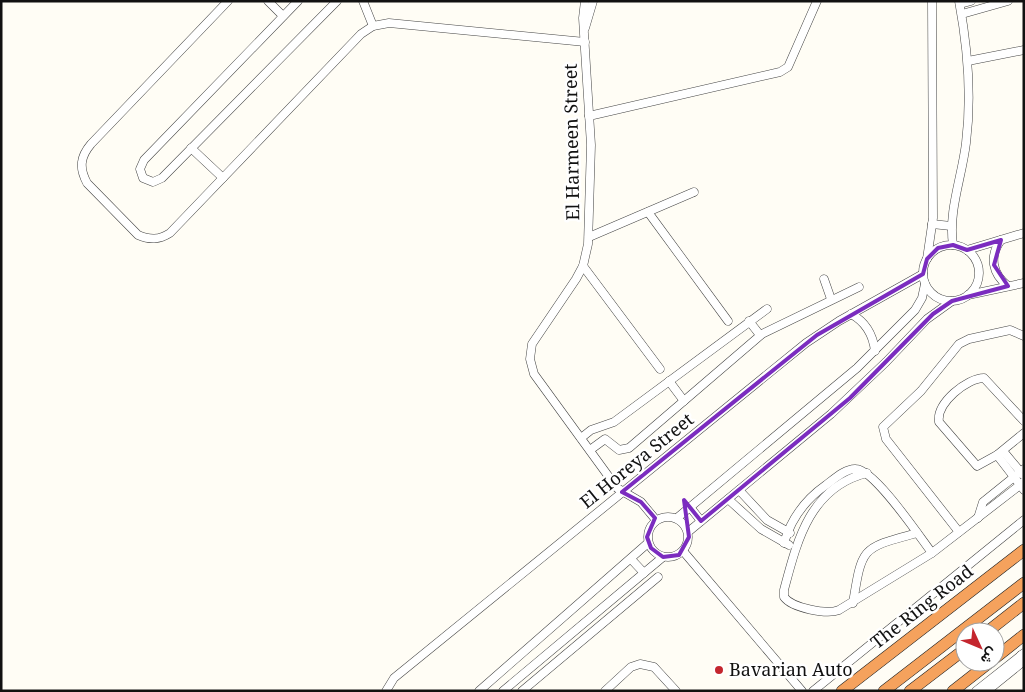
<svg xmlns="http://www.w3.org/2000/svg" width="1025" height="692" font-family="'Noto Serif',Vazirmatn,serif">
	<rect width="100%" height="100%" fill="#fffdf5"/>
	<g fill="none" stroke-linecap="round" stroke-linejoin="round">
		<defs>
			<g id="minor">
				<path d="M 228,1 L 91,144 C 80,157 79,168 87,183 L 138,235 C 150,240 159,240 170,233 L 361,34 L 373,26 L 389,23 L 585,42"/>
				<path d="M 268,1 L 283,16"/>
				<path d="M 298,1 L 144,160 L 140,169 L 143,178 L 153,182 L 162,178 L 337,1"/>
				<path d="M 363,1 L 373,26"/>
				<path d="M 585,1 L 583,18 L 591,145 L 588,244 L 583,266 L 576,279 L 532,344 L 530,359 L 534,374 L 617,488 L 641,502 L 656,520"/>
				<path d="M 960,4 L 971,1"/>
				<path d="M 962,14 L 1008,1"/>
				<path d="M 585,28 L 593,1"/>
				<path d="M 968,61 L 1024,50"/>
				<path d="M 589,116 L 780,72 L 788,67 L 817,1"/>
				<path d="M 191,148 L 223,178"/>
				<path d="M 648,212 L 728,321"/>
				<path d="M 932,224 L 951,226"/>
				<path d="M 589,237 L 694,192"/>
				<path d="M 1001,240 C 989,256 992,274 1008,286"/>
				<path d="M 953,245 C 948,211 962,177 966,143 C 972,95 968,49 959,1"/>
				<circle cx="951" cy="273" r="28"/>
				<path d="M 967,250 L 1024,233"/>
				<path d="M 927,259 L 933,218 L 932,1"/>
				<path d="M 583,266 L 660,369"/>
				<path d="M 824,279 L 831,299"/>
				<path d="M 968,295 L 1024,283"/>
				<path d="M 851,314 C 866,322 873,335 875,351"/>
				<path d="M 749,321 L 760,335"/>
				<path d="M 669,381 L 684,401"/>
				<path d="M 1024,421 L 984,378 C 967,378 936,403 939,422 L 977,466 L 997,455 L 1024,433"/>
				<path d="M 581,438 L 591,430 L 614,422 L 767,309"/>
				<path d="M 590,450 L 605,439 L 619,450 L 629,448 L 762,334 L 859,287"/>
				<path d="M 1003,451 L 1023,475"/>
				<path d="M 997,455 L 1024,490"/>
				<path d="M 867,473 C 810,487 797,541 784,590 L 784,597 C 792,608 827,615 839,610 L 932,553 L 1024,482"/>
				<path d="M 739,490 L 767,520 L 790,533"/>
				<path d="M 728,499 L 761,529 L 789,545"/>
				<path d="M 690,507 L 701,521"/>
				<circle cx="668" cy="537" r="20"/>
				<path d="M 677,518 L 857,368 L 915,310 L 922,298 L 925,284"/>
				<path d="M 978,518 L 983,502 L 1024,469"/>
				<path d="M 688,532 L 831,414 L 886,362 L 927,319 L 952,301"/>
				<path d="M 959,532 L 886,439 L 883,427 L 921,391 L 959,344 L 969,339 L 1010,330 L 1024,336"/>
				<path d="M 784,543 C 791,519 806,499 826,485 C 834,479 846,468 856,469 C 875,470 919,536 932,553"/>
				<path d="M 683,551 L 802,691"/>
				<path d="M 631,559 L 644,573"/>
				<path d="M 853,603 C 862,546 862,548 917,533"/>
				<path d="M 386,691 L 394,678 L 806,343 L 839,321 L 923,274"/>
				<path d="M 479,691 L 648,543"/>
				<path d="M 503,691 L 663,557"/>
				<path d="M 522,691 L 658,577"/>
				<path d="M 605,691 L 631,667 L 640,664 L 654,667 L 676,691"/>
				<path d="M 813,691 L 1024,520"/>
				<path d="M 976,691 L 1024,653"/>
				<path d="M 987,691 L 1024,661 L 1021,655"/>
			</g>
			<g id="highway">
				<path d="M 987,632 L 1024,603"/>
				<path d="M 995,658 L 1024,635"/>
				<path d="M 842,691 L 1024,550"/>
				<path d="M 884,691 L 1024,583"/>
				<path d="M 910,691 L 965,649"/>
				<path d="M 953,691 L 990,662"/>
			</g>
		</defs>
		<use href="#minor" stroke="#444" stroke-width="9"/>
		<use href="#highway" stroke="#222" stroke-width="12"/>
		<use href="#minor" stroke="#fff" stroke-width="8"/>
		<use href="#highway" stroke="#f5a25d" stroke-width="11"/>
	</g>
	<path fill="none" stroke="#7b2cbf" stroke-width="4" stroke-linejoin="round" d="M 1001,240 L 994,265 L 1008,286 L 952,301 L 933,314 L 850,398 L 701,521 L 684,500 L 689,537 L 679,555 L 663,557 L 651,548 L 647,537 L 655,518 L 641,502 L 622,492 L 817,335 L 923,274 L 927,259 L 938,248 L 953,245 L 967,250 Z"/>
	<circle fill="#c4262e" stroke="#fff" stroke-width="2" cx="719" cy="670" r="5"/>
	<g text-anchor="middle" stroke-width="5" stroke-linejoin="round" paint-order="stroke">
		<g font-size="18" fill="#111" stroke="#fff">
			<text transform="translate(572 142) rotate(-91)" y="6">El Harmeen Street</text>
			<text transform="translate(637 461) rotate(-39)" y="6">El Horeya Street</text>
			<text transform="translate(922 607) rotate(-38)" y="6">The Ring Road</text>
		</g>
		<g font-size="18" fill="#111" stroke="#fff" text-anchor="start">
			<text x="729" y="676">Bavarian Auto</text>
		</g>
	</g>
	<rect width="1025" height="692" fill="none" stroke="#111111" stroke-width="5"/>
	<g transform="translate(980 647) rotate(134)"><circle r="24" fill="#ffffff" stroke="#a0a0a0"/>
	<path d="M0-4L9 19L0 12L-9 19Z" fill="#c4262e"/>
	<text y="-8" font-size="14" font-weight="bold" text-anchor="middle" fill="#111111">ش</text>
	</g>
</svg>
